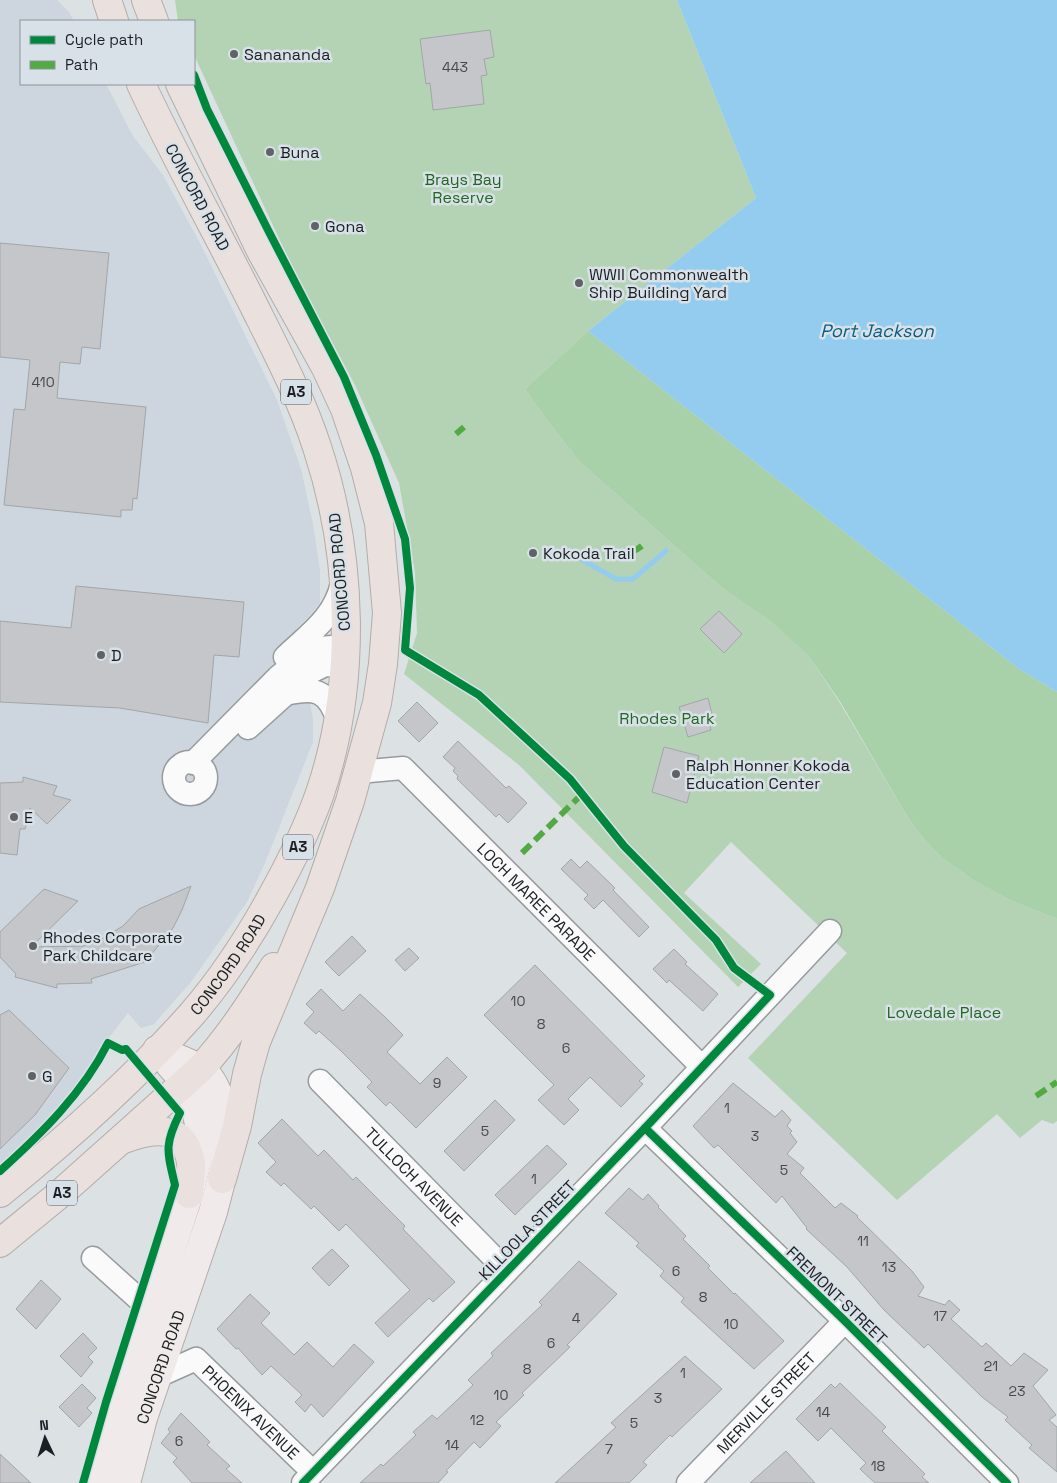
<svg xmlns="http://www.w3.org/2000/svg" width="1057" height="1483" font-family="'Space Grotesk',sans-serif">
	<rect width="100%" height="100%" fill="#dce1e4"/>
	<path fill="#cdd6de" d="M 0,0 L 57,0 L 69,12 L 74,21 L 21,21 L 21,84 L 106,84 L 133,136 L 163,175 L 201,245 L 277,400 L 301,469 L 313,524 L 320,571 L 320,602 L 313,612 L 296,629 L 313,719 L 313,742 L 265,863 L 247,902 L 191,982 L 154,1024 L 141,1028 L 128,1013 L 105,1043 L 86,1076 L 65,1101 L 41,1128 L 0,1166 Z"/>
	<path fill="#b4d3b5" d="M 175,0 L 677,0 L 756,198 L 588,331 L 525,389 L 547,420 L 580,462 L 720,586 L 771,620 L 808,655 L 840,703 L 907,816 L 923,838 L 942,858 L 975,881 L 1010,900 L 1057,919 L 1057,1121 L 1053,1124 L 1042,1120 L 1020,1138 L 997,1114 L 897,1200 L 748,1058 L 847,953 L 731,842 L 684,893 L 761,964 L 738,987 L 519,765 L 404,674 L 417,633 L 415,572 L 399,483 L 355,385 L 296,275 L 194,55 L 194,21 L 178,21 Z"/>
	<path fill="#a8d1a9" d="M 588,331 L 1019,669 L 1057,692 L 1057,919 L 1010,900 L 975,881 L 942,858 L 923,838 L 907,816 L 841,703 L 808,655 L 771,621 L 720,586 L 580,462 L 547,420 L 525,389 Z"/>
	<path fill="#93ccee" d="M 677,0 L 1057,0 L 1057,692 L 1019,669 L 588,331 L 756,198 Z"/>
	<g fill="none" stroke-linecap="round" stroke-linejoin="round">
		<path stroke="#93ccee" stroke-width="5" d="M 545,552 L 577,557 L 616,579 L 633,579 L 666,551"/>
	</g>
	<g fill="#c4c6c9" stroke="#a3a6a8">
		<path d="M 490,30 L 494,57 L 484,59 L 487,75 L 481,76 L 484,104 L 433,110 L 430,83 L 426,84 L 420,39 Z"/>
		<path d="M 0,243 L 109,253 L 100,349 L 82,347 L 80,364 L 60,362 L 57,398 L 146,407 L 137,499 L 133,498 L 132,510 L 121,510 L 121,517 L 4,505 L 14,409 L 25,410 L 30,360 L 0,357 Z"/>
		<path d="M 76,586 L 244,602 L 239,657 L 214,655 L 208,723 L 120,708 L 0,702 L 0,621 L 71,628 Z"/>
		<path d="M 719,611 L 742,634 L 724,653 L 700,629 Z"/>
		<path d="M 708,698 L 712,714 L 707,716 L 711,730 L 688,737 L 679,707 Z"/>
		<path d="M 417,702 L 438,723 L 419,742 L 398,721 Z"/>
		<path d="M 458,741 L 506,788 L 509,786 L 527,803 L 508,823 L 499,814 L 496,817 L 457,779 L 458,776 L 453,771 L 455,768 L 443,757 Z"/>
		<path d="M 664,747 L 699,756 L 687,803 L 652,792 Z"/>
		<path d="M 23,777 L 57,786 L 53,795 L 71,800 L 47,824 L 30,808 L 25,829 L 20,829 L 17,855 L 0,853 L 0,783 L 23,782 Z"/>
		<path d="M 571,859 L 580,868 L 587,861 L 615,888 L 613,890 L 649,927 L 639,937 L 603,900 L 594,909 L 584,899 L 588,895 L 561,869 Z"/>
		<path d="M 191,886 L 182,910 L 173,928 L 145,962 L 91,979 L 92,983 L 57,984 L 57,988 L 15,977 L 16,974 L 0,957 L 0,932 L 44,889 L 78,901 L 31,947 L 83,946 L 100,940 L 123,926 L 139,909 Z"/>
		<path d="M 352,936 L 366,951 L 339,976 L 325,962 Z"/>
		<path d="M 409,948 L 419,958 L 405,971 L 395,960 Z"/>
		<path d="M 674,949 L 687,962 L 685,964 L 718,994 L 703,1011 L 669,980 L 667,983 L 653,969 Z"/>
		<path d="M 535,965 L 645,1076 L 639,1081 L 643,1084 L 621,1107 L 590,1077 L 568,1099 L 579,1110 L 564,1125 L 538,1100 L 554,1085 L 484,1015 Z"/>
		<path d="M 321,989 L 343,1011 L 360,994 L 385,1017 L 403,1035 L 387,1052 L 420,1084 L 447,1057 L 467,1077 L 416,1128 L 390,1102 L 386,1106 L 367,1087 L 372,1082 L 340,1050 L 319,1031 L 316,1034 L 304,1023 L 314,1012 L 306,1004 Z"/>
		<path d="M 9,1010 L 69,1068 L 35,1115 L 0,1149 L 0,1015 Z"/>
		<path d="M 733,1083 L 775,1117 L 782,1110 L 791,1120 L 787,1126 L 792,1131 L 790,1133 L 797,1142 L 787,1154 L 804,1168 L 800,1173 L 835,1208 L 841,1203 L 858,1216 L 857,1217 L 912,1271 L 924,1287 L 918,1296 L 945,1305 L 949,1300 L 960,1310 L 951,1319 L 982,1347 L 986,1343 L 1011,1366 L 1024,1353 L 1048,1370 L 1033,1386 L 1056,1415 L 1049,1420 L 1057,1427 L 1057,1472 L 1029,1448 L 1032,1445 L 1005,1420 L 1008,1417 L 982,1397 L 928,1344 L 924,1348 L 884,1310 L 847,1267 L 806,1229 L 807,1228 L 782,1196 L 776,1203 L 718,1145 L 714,1148 L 693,1126 Z"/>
		<path d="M 495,1100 L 515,1120 L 464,1171 L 444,1151 Z"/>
		<path d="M 282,1119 L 318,1156 L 324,1150 L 353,1180 L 356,1177 L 405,1226 L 403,1229 L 455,1282 L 433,1302 L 429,1298 L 388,1337 L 375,1323 L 410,1290 L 346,1224 L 339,1231 L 314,1206 L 311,1209 L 284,1183 L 281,1186 L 266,1172 L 276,1162 L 258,1143 Z"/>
		<path d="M 547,1145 L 567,1164 L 515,1215 L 495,1195 Z"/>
		<path d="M 629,1188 L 643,1200 L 648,1194 L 659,1206 L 658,1207 L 686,1236 L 683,1239 L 710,1266 L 708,1268 L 734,1294 L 735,1293 L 784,1341 L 754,1369 L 681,1302 L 684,1298 L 660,1276 L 664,1271 L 636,1246 L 639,1243 L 605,1213 Z"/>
		<path d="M 332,1249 L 349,1266 L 329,1286 L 312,1268 Z"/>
		<path d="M 579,1261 L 617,1294 L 567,1345 L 570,1347 L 522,1393 L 524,1395 L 496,1422 L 501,1426 L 480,1448 L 474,1442 L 446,1471 L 448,1472 L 438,1483 L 360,1483 L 381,1464 L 383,1466 L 416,1435 L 413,1432 L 432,1415 L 437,1419 L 473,1385 L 468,1380 L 493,1356 L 491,1353 L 542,1305 L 539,1302 Z"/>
		<path d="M 41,1280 L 61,1299 L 36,1329 L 16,1309 Z"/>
		<path d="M 250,1294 L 270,1313 L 261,1323 L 294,1355 L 307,1342 L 333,1367 L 354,1344 L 374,1362 L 323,1417 L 311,1404 L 305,1412 L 295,1402 L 302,1395 L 271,1366 L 262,1375 L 238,1348 L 236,1349 L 217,1329 Z"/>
		<path d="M 83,1333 L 97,1348 L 88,1357 L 93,1362 L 81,1377 L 60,1356 Z"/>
		<path d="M 685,1356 L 722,1389 L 672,1437 L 670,1435 L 643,1462 L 647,1465 L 629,1483 L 555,1483 L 616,1427 L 611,1423 Z"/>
		<path d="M 840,1383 L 886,1427 L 882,1431 L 925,1474 L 922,1477 L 929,1483 L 875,1483 L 860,1469 L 866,1463 L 831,1428 L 818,1441 L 796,1419 L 831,1384 L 835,1388 Z"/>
		<path d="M 82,1384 L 96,1398 L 87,1408 L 92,1413 L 79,1427 L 59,1407 Z"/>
		<path d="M 181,1413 L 210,1442 L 207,1445 L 230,1466 L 226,1469 L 242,1483 L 192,1483 L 173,1462 L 177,1458 L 161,1443 L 170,1432 L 168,1429 Z"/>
		<path d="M 786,1451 L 815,1483 L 750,1483 Z"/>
		<path d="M 0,1454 L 31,1483 L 0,1483 Z"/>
	</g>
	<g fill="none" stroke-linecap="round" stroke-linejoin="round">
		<defs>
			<g id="minor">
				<path d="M 285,657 C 309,634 335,617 342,583"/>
				<path d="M 285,694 C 316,687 327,690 338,720"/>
				<path d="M 248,728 L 309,673 L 325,665 L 344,666"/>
				<circle cx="190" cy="778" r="16"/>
				<path d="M 193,763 L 278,677 L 296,662 L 319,648 L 345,646"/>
				<path id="s1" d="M 358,772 L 403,768 L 702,1067"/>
				<path id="s2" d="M 320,1081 L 507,1271"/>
				<path d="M 645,1128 L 845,1321 L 1007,1483"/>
				<path d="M 93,1258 L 163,1321"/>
				<path id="s3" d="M 158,1376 L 196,1359 L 313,1472"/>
				<path d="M 303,1483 L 645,1128 L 830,931"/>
				<path id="s4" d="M 688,1483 L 845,1321"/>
			</g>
			<g id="major">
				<path d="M 100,1483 L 116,1420 L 189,1194 L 200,1149 L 199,1123 L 194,1103 L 186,1083 L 170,1065"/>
				<path id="s5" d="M 126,1483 L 143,1418 L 213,1212 C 217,1196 222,1179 225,1163 C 229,1137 224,1085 200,1069 C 187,1061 171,1056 157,1050"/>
			</g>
			<g id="highway">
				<path d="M 107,0 L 114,21"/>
				<path d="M 146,0 L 154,21"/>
				<path d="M 180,84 L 261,251 L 326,368 L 345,409 L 365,468 L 379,523 L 387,613 L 383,664 L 377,703 L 350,801 L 320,888 L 256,1042 L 247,1074 L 237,1126 L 222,1179"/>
				<path d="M 124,1139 C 152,1128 185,1123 191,1163 C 192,1173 189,1184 189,1194"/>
				<path id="s6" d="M 0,1193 C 67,1139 135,1078 192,1014 C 222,979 249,938 271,898 C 290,864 307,830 320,793 C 357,684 353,556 317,447 C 301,398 277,352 254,306 C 217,232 176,159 141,84"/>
				<path d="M 0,1243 L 61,1193 L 200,1069 C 229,1038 251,1003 274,967"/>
			</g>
		</defs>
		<use href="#minor" stroke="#979b9d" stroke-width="25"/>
		<use href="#major" stroke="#b4aca9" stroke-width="30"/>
		<use href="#highway" stroke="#b4aca9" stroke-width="30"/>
		<use href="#minor" stroke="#fafafb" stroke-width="22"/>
		<use href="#major" stroke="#f0ebea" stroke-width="28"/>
		<use href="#highway" stroke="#eae1de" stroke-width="28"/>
		<g stroke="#52aa43" stroke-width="6" stroke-dasharray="12 6" stroke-linecap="butt">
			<path d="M 456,434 L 464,427"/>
			<path d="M 614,555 C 627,554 636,552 645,543"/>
			<path d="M 522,853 L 582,794"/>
			<path d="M 1036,1096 L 1057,1082"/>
		</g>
		<defs>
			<g id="cycleway">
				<path d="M 194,75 L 207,109 L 268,230 L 344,377 L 376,455 L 405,539 L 410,588 L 405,650 L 479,695 L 570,779 L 624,846 L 716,940 L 734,968 L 770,995 L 645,1128 L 303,1483"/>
				<path d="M 645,1128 L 845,1321 L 1007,1483"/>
				<path d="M 0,1171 C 41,1134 83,1093 108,1043 L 122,1050 L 126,1049 L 180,1113 C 164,1145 167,1151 175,1185 L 106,1402 L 83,1483"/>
			</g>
		</defs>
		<use href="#cycleway" stroke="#d9e1e8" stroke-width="11"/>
		<use href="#cycleway" stroke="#00873e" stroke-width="8"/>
	</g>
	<g fill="#5f6366" stroke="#d9e1e8" stroke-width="2">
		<circle cx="234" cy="54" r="5"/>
		<circle cx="270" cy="152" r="5"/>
		<circle cx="315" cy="226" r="5"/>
		<circle cx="579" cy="283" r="5"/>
		<circle cx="533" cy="553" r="5"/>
		<circle cx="101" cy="655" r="5"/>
		<circle cx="676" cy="774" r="5"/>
		<circle cx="14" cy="817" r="5"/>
		<circle cx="33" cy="946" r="5"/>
		<circle cx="32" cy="1076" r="5"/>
	</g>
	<g text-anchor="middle" stroke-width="5" stroke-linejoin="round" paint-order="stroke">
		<g font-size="14" fill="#46494c">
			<text x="455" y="72">443</text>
			<text x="43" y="387">410</text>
			<text x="518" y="1006">10</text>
			<text x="541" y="1029">8</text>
			<text x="566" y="1053">6</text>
			<text x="437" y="1088">9</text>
			<text x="727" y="1113">1</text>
			<text x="485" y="1136">5</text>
			<text x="755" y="1141">3</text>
			<text x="784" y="1175">5</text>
			<text x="534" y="1184">1</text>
			<text x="863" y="1246">11</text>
			<text x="889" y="1272">13</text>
			<text x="676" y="1276">6</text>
			<text x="703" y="1302">8</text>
			<text x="940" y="1321">17</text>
			<text x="576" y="1323">4</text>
			<text x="731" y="1329">10</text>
			<text x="551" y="1348">6</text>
			<text x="991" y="1371">21</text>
			<text x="527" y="1374">8</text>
			<text x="683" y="1378">1</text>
			<text x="1017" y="1396">23</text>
			<text x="501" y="1400">10</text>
			<text x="658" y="1403">3</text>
			<text x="823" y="1417">14</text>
			<text x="477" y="1425">12</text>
			<text x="634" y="1428">5</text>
			<text x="179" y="1446">6</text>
			<text x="452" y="1450">14</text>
			<text x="609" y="1454">7</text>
			<text x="878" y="1471">18</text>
		</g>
		<g fill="#d9e1e8" stroke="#55595d" stroke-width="1">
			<rect x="281" y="379.5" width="30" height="25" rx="4"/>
			<rect x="283" y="834.5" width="30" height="25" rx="4"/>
			<rect x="47" y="1180.5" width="30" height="25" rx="4"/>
		</g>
		<g font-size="15" font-weight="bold" fill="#1c1f22">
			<text x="296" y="397">A3</text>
			<text x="298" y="852">A3</text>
			<text x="62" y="1198">A3</text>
		</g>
		<g font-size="16" fill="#1c1f22" stroke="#d9e1e8" text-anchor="start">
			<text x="244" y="60">Sanananda</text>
			<text x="280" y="158">Buna</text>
			<text x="325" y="232">Gona</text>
			<text x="589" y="280">WWII Commonwealth<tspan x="589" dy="18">Ship Building Yard</tspan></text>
			<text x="543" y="559">Kokoda Trail</text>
			<text x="111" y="661">D</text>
			<text x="686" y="771">Ralph Honner Kokoda<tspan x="686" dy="18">Education Center</tspan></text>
			<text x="24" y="823">E</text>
			<text x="43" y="943">Rhodes Corporate<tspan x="43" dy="18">Park Childcare</tspan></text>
			<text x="42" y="1082">G</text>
		</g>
		<g font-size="16" fill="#21671f" stroke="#d9e1e8">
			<text x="463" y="185">Brays Bay<tspan x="463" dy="18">Reserve</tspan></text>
			<text x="667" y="724">Rhodes Park</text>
			<text x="944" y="1018">Lovedale Place</text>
		</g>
		<g font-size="16" fill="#1c1f22" stroke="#d9e1e8">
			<text transform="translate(198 197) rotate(62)" y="6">CONCORD ROAD</text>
			<text transform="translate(339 572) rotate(-95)" y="6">CONCORD ROAD</text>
			<text dy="6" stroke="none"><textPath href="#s1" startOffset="234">LOCH MAREE PARADE</textPath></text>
			<text dy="6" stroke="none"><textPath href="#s6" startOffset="324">CONCORD ROAD</textPath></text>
			<text dy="6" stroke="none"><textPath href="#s2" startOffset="134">TULLOCH AVENUE</textPath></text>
			<text transform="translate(527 1230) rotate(-46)" y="6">KILLOOLA STREET</text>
			<text transform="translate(837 1295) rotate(44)" y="6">FREMONT STREET</text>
			<text dy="6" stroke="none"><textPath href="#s5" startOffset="121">CONCORD ROAD</textPath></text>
			<text dy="6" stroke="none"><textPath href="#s4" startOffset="112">MERVILLE STREET</textPath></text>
			<text dy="6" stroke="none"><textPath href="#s3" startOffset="118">PHOENIX AVENUE</textPath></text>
		</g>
		<g font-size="18" font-style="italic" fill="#075e84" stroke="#d9e1e8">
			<text x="877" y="337">Port Jackson</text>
		</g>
	</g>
	<rect x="20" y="20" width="175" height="65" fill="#d9e1e8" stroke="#8d9399"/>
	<rect x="30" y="36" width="25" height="8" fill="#00873e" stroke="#8d9399"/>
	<text x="65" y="45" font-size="15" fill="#1c1f22">Cycle path</text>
	<rect x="30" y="61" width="25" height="8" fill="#52aa43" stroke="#8d9399"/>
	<text x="65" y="70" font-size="15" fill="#1c1f22">Path</text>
	<g transform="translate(45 1438) rotate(356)" stroke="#d9e1e8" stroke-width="4" paint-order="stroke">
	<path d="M0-4L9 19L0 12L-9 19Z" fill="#1c1f22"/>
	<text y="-8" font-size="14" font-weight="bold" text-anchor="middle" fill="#1c1f22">N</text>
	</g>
</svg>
